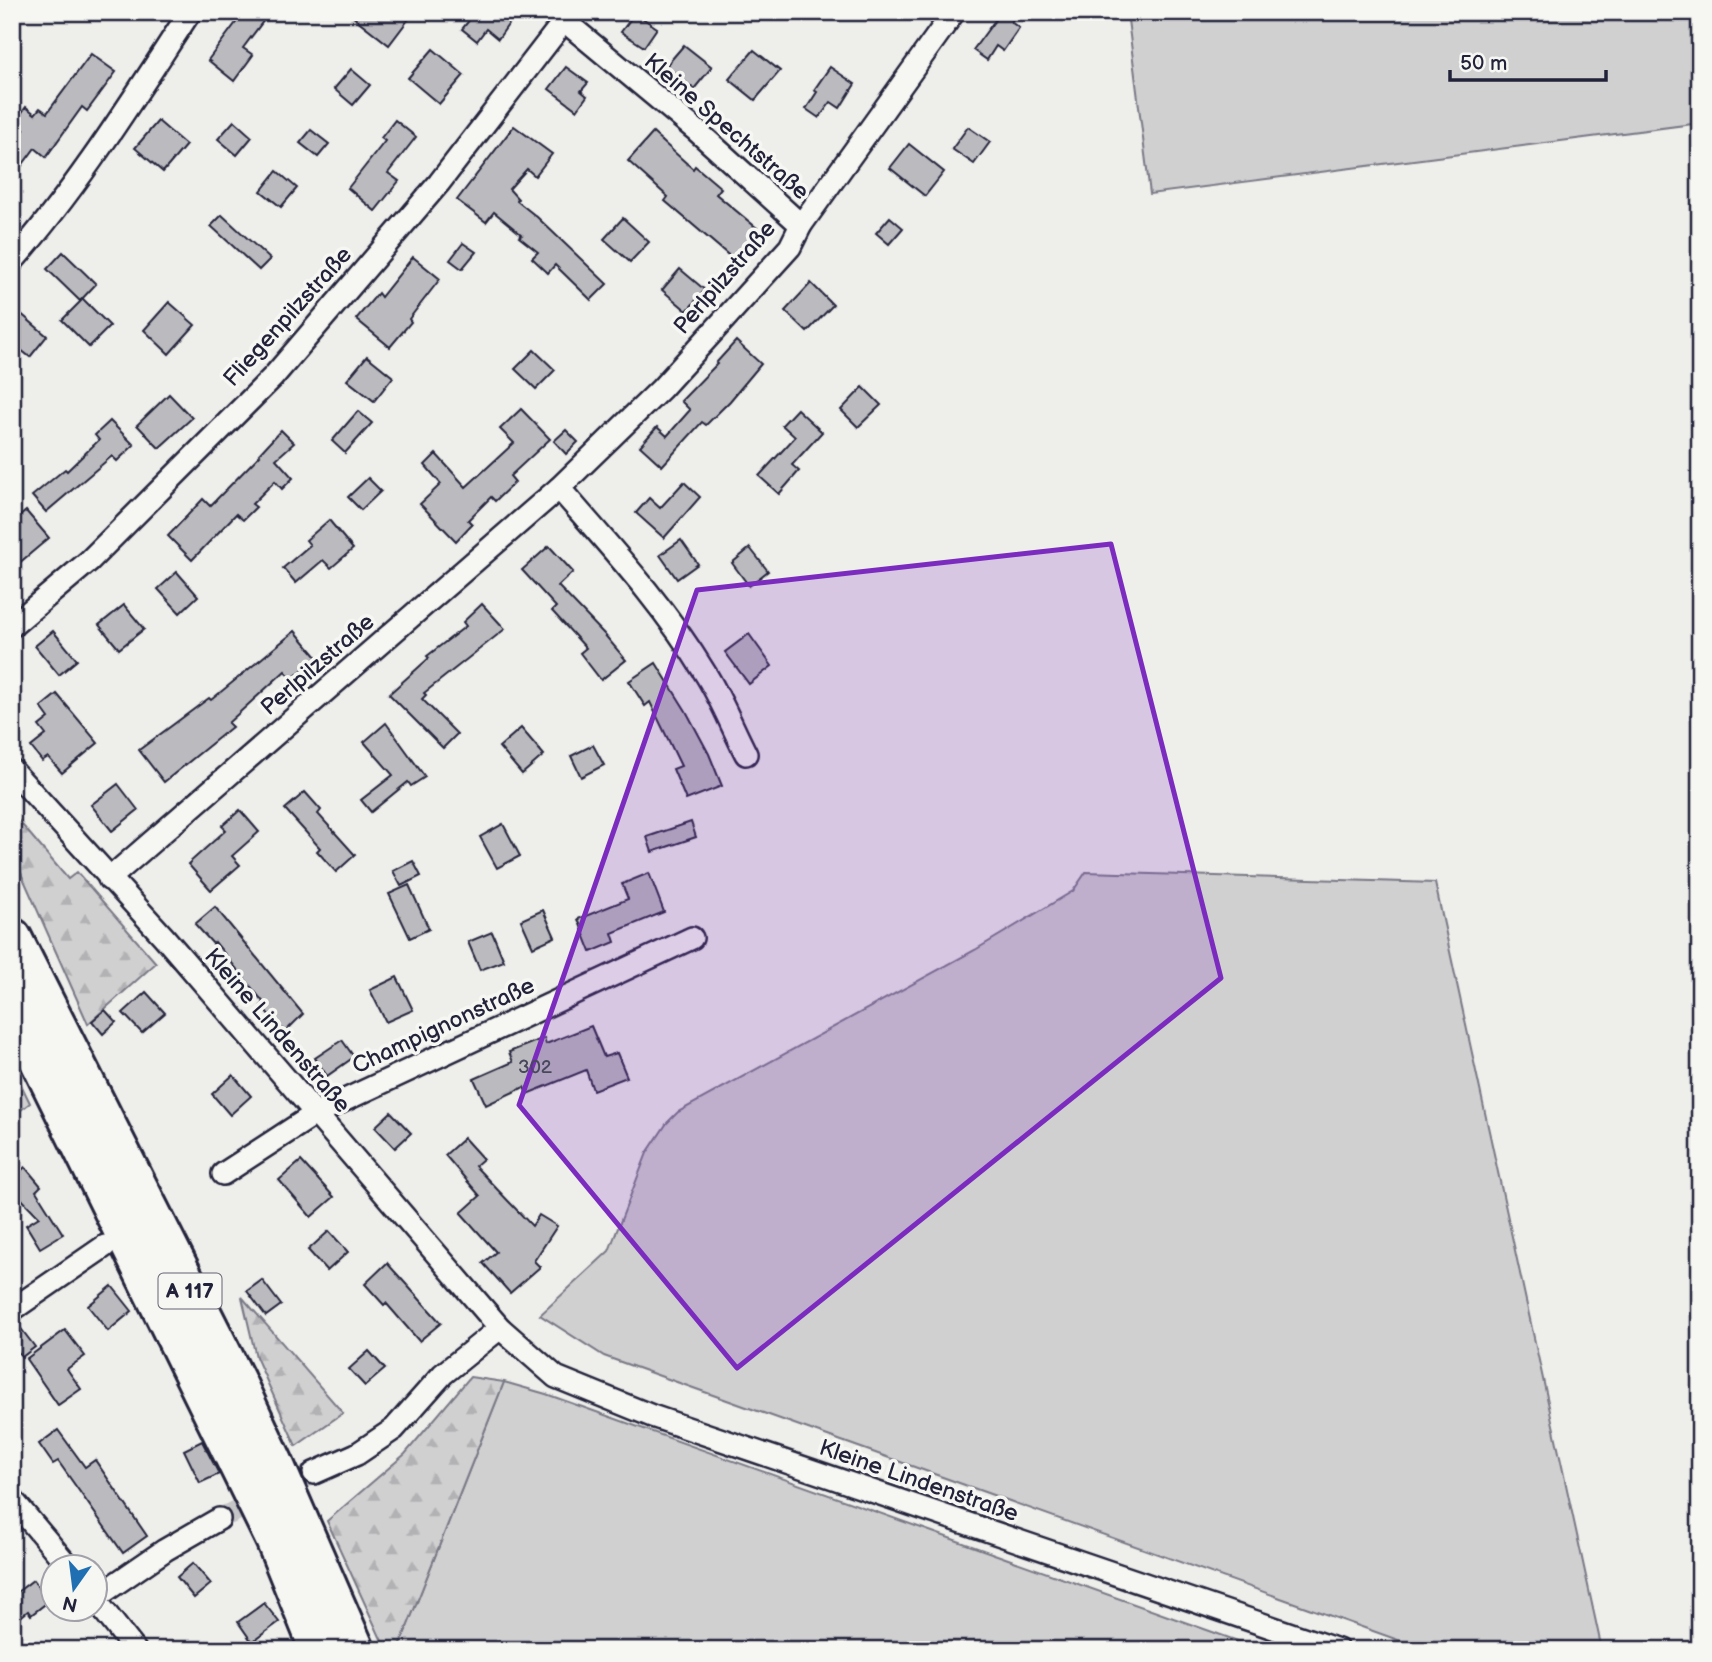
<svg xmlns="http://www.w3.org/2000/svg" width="1712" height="1662" font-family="'Balsamiq Sans',sans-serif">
	<defs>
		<pattern id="forest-firs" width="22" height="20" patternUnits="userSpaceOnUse" patternTransform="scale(1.75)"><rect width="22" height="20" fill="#d0d0d1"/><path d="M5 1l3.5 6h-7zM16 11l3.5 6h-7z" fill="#b2b2b4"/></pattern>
	</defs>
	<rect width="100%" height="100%" fill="#eeeeeb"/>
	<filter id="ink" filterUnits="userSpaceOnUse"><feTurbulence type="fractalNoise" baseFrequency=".0143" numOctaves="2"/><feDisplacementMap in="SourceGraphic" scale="14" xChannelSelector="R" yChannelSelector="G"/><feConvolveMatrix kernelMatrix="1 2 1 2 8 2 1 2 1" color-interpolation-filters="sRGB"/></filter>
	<g filter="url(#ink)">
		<g fill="#d0d0d1" stroke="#797986" stroke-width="2">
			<path d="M 1127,12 L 1700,12 L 1700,123 L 1150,194 Z"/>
			<path d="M 1086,872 L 1435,883 L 1602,1650 L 1426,1650 L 604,1356 L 540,1315 L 609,1251 L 647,1153 L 667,1123 L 678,1112 L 975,950 L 1073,891 Z"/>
			<path d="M 12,1066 L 30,1103 L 12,1117 Z"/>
			<path d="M 504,1382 L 546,1394 L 1263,1650 L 398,1650 Z"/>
		</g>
		<g fill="url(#forest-firs)" stroke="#797986" stroke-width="2">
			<path d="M 12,813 L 68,879 L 77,872 L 156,963 L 88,1024 L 12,853 Z"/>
			<path d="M 242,1297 L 343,1413 L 296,1446 L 256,1357 Z"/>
			<path d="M 470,1377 L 504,1382 L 398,1650 L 386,1650 L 327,1521 L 405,1454 Z"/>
		</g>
		<g fill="#bbbbbf" stroke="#22223b" stroke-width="2">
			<path d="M 244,12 L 270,12 L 243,48 L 253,55 L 234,81 L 208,60 Z"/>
			<path d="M 347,12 L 414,12 L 389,45 Z"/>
			<path d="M 464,12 L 499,12 L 510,22 L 498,39 L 486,29 L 477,41 L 462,29 L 471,18 Z"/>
			<path d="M 1001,12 L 1017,13 L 1011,22 L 1019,28 L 1003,51 L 996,46 L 987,60 L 973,50 Z"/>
			<path d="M 635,13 L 657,28 L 644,47 L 621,32 Z"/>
			<path d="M 684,45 L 712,67 L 694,89 L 666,66 Z"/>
			<path d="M 433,49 L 464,75 L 439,104 L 408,78 Z"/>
			<path d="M 754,50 L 780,71 L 755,100 L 729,79 Z"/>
			<path d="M 91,54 L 116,72 L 87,111 L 82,107 L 46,157 L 35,148 L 12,179 L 12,145 L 24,130 L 14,123 L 26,107 L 35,114 L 40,108 L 47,113 Z"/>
			<path d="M 566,67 L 588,83 L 581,91 L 587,96 L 577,110 L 549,89 Z"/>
			<path d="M 830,67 L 855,84 L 840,108 L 831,102 L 819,118 L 806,109 L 817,92 L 814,90 Z"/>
			<path d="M 351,69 L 370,85 L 353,105 L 334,89 Z"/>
			<path d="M 395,120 L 416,137 L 388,173 L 399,181 L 375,211 L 348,188 L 385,141 L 381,138 Z"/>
			<path d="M 158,121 L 186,145 L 163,172 L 135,148 Z"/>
			<path d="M 234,121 L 252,137 L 237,155 L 218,139 Z"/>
			<path d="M 514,126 L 552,154 L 535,176 L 527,169 L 509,189 L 518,199 L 517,201 L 537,217 L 607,284 L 591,300 L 555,265 L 548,273 L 532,258 L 538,252 L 519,237 L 522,235 L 494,212 L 486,222 L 457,200 Z"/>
			<path d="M 968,127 L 990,142 L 974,164 L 952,149 Z"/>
			<path d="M 311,130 L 329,144 L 318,157 L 300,143 Z"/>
			<path d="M 653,133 L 693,169 L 695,166 L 721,188 L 716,194 L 758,229 L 733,259 L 665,201 L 668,197 L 628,161 Z"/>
			<path d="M 909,144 L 944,172 L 925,196 L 890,168 Z"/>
			<path d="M 277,171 L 297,188 L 281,207 L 261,191 Z"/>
			<path d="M 222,215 L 270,259 L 259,270 L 211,226 Z"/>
			<path d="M 890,217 L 903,228 L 889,244 L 876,233 Z"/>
			<path d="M 623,218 L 649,242 L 630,262 L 604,239 Z"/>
			<path d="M 463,243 L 476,252 L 462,269 L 450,260 Z"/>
			<path d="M 63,252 L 96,284 L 80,301 L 47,269 Z"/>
			<path d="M 413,257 L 440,279 L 409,319 L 411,322 L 390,347 L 356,319 L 378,293 L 381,297 Z"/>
			<path d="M 680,269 L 705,290 L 687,311 L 662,290 Z"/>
			<path d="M 811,283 L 833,305 L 807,332 L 785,311 Z"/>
			<path d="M 83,299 L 110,326 L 89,347 L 62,320 Z"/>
			<path d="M 169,302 L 195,325 L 169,354 L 144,330 Z"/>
			<path d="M 12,306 L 47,336 L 30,357 L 12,343 Z"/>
			<path d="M 736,341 L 761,364 L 730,401 L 706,425 L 702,422 L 662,466 L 640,446 L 657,427 L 667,436 L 690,410 L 681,401 L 717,364 L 716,363 Z"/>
			<path d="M 534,350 L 555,370 L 536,389 L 515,369 Z"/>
			<path d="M 367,356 L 393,377 L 374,401 L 347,380 Z"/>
			<path d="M 863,387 L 881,405 L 858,427 L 841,410 Z"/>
			<path d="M 169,394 L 192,418 L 159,448 L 137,425 Z"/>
			<path d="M 521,409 L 550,439 L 510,476 L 515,482 L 495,501 L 491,497 L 468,520 L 472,524 L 456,541 L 420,504 L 441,484 L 425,465 L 436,454 L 466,487 L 514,443 L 500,429 Z"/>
			<path d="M 797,409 L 822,432 L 792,465 L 799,471 L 779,494 L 759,476 L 795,437 L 782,425 Z"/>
			<path d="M 358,411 L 372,423 L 345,453 L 332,441 Z"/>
			<path d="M 110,421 L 134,445 L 117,461 L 112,456 L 46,512 L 32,496 L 65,469 L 67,471 L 99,440 L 95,435 Z"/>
			<path d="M 281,430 L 294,443 L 276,459 L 293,478 L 282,489 L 275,481 L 252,504 L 256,507 L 243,520 L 236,514 L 192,560 L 168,536 L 203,499 L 210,506 L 260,455 L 259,454 Z"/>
			<path d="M 566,430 L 578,442 L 566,454 L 554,441 Z"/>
			<path d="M 368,478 L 381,491 L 361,510 L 348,497 Z"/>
			<path d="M 684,482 L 700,497 L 664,538 L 636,513 L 649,498 L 660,508 Z"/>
			<path d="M 26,511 L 49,538 L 12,569 L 12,523 Z"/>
			<path d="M 329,520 L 353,549 L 331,568 L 323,560 L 296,583 L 283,568 L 310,545 L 306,540 Z"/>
			<path d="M 681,540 L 698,564 L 677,579 L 660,555 Z"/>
			<path d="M 549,546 L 573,572 L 558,586 L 604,634 L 626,660 L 601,680 L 580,653 L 586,648 L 552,611 L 556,607 L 522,570 Z"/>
			<path d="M 750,548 L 768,571 L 749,586 L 732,563 Z"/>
			<path d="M 177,572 L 198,596 L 180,613 L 158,589 Z"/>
			<path d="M 482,604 L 505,629 L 424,693 L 426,695 L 422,699 L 457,734 L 443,748 L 389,694 L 429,658 L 427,656 L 466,626 L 463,622 Z"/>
			<path d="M 124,605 L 144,629 L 119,649 L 99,625 Z"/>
			<path d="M 53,631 L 77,660 L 59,675 L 35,646 Z"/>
			<path d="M 295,631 L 317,657 L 292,679 L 285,671 L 228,723 L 232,727 L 164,782 L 139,750 L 209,698 L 211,700 Z"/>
			<path d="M 749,634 L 772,666 L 749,684 L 725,652 Z"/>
			<path d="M 656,663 L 686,711 L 709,754 L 722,786 L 686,800 L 673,769 L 681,766 L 650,702 L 645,706 L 629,681 Z"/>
			<path d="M 57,694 L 98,743 L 62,773 L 48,757 L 42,761 L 31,747 L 46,735 L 39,726 L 49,718 L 41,707 Z"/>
			<path d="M 386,723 L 425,777 L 411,786 L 408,782 L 371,812 L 361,800 L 393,775 L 364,742 Z"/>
			<path d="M 521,728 L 544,755 L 522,774 L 499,747 Z"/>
			<path d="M 593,745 L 604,765 L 581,777 L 571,756 Z"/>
			<path d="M 118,784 L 138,810 L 112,831 L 91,805 Z"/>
			<path d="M 305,792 L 321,810 L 318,814 L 355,855 L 336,872 L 317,851 L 320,848 L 285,809 Z"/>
			<path d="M 240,810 L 259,832 L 232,856 L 240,865 L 211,890 L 188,864 L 226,830 L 222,826 Z"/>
			<path d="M 691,822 L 696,837 L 652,852 L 647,837 Z"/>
			<path d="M 503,824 L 520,856 L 497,868 L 480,837 Z"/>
			<path d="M 413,861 L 421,876 L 401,886 L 393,871 Z"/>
			<path d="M 649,873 L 664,912 L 612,933 L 615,942 L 591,952 L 578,919 L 628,899 L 622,884 Z"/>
			<path d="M 409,885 L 429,929 L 410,938 L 389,894 Z"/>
			<path d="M 215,907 L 303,1014 L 285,1032 L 261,1006 L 264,1003 L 215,942 L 213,944 L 195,924 Z"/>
			<path d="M 543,910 L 555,937 L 533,947 L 521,920 Z"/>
			<path d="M 492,932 L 504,961 L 480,970 L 468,942 Z"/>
			<path d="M 397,977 L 413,1010 L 386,1022 L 370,990 Z"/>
			<path d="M 146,992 L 165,1013 L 142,1033 L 123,1013 Z"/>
			<path d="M 105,1010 L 116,1022 L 103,1034 L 92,1021 Z"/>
			<path d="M 591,1026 L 604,1057 L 617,1053 L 627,1077 L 593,1090 L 586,1070 L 527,1094 L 524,1087 L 486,1105 L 474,1079 L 513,1062 L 509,1052 L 544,1038 L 546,1044 Z"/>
			<path d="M 342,1040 L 354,1057 L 327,1076 L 315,1058 Z"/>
			<path d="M 233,1075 L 251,1096 L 230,1115 L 212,1094 Z"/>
			<path d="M 391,1112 L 411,1133 L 395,1148 L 375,1127 Z"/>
			<path d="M 464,1138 L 483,1159 L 475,1166 L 532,1226 L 539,1215 L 557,1226 L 534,1261 L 540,1267 L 510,1293 L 483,1263 L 496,1252 L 461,1213 L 480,1196 L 445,1155 Z"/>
			<path d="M 301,1161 L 334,1197 L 311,1217 L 279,1180 Z"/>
			<path d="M 25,1167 L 41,1186 L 36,1191 L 63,1234 L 40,1248 L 26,1225 L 39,1217 L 12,1189 L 12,1179 Z"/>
			<path d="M 329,1231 L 348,1252 L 327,1271 L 308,1250 Z"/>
			<path d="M 387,1263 L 441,1323 L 419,1341 L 386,1303 L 384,1305 L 365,1284 Z"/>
			<path d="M 262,1280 L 281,1305 L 266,1316 L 247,1291 Z"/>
			<path d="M 112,1286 L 132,1311 L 108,1331 L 88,1306 Z"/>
			<path d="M 16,1322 L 35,1347 L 22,1357 L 12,1344 L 12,1323 Z"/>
			<path d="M 65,1330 L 85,1356 L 67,1369 L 81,1389 L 58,1405 L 26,1359 Z"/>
			<path d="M 369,1351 L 385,1369 L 365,1386 L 349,1369 Z"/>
			<path d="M 58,1430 L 85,1467 L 95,1460 L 147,1536 L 123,1553 L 58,1461 L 53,1464 L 39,1444 Z"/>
			<path d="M 202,1441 L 219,1474 L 200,1483 L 184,1450 Z"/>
			<path d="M 193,1563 L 211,1584 L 194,1598 L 177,1577 Z"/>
			<path d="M 33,1580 L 49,1601 L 31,1615 L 28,1611 L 12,1624 L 12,1596 Z"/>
			<path d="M 264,1603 L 279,1622 L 252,1642 L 238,1622 Z"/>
		</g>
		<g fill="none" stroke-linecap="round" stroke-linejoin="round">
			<path stroke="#c5c5c8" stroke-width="21" stroke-dasharray="21 10" stroke-linecap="butt" d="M 219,1519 L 314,1473"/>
			<defs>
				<g id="street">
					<path d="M 556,14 L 697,131 L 801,225"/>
					<path d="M 12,262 C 79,186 134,97 190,12"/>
					<path d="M 559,488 C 611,548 664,605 705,673 C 721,698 732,727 746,754"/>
					<path d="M 12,626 L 89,561 L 273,377 L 439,183 L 571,12"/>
					<path d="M 12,770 L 164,937 L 500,1328 L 556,1377 L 652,1416 L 1338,1650"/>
					<path d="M 109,879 L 559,488 L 661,389 L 790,247 L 801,225 L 954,12"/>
					<path d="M 223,1174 L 315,1114 L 692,938"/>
					<path d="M 12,1310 L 105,1246"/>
					<path d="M 314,1473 L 357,1454 L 394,1429 L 443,1374 L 500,1328"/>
					<path d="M 12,1499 L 70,1568"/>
					<path d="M 94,1598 L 135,1650"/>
					<path d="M 95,1598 L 165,1550 L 219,1519"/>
				</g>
				<g id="highway">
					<path d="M 12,938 L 235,1380 L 274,1464 L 355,1650"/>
					<path d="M 12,1004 L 275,1539 L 320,1650"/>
				</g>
			</defs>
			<use href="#street" stroke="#22223b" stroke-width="26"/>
			<use href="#highway" stroke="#22223b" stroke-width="44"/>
			<use href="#street" stroke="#f6f6f2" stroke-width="21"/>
			<use href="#highway" stroke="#f6f6f2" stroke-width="38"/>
		</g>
	</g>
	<path fill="#7b2cbf" fill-opacity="0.2" stroke="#7b2cbf" stroke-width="5" stroke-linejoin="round" d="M 1111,544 L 1221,978 L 737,1368 L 519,1105 L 697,590 Z"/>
	<g text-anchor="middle" stroke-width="7" stroke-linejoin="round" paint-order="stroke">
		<g font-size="19" fill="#48485c">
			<text x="535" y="1073">302</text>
		</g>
		<rect fill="#f6f6f2" stroke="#626272" stroke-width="2" x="158.5" y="1273.5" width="63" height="35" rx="5"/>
		<g font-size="21" font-weight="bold" fill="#22223b">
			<text x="190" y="1298">A 117</text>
		</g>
		<g font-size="23" fill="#22223b" stroke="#f6f6f2">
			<text transform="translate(727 126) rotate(41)" y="8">Kleine Spechtstraße</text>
			<text transform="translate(724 277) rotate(-49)" y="8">Perlpilzstraße</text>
			<text transform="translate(287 316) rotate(-48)" y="8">Fliegenpilzstraße</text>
			<text transform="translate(317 664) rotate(-41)" y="8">Perlpilzstraße</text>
			<text transform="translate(443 1025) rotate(-25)" y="8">Champignonstraße</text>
			<text transform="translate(278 1030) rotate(49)" y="8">Kleine Lindenstraße</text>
			<text transform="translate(919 1480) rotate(19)" y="8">Kleine Lindenstraße</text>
		</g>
	</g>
	<rect width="1712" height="1662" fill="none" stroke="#f6f6f2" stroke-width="42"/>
	<rect x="21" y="21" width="1670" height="1620" fill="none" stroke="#22223b" stroke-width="2.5" filter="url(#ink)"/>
	<g transform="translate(74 1588) rotate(194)"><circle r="33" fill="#f6f6f2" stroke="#a1a1a9" stroke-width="2"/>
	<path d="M0-5L12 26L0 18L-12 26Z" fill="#1f6fb2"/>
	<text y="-10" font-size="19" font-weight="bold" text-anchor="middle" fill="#22223b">N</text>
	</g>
	<path d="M1450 70v10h156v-10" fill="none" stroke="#22223b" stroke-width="3.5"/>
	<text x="1460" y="70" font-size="21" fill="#22223b" stroke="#f6f6f2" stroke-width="5" paint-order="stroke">50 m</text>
</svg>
